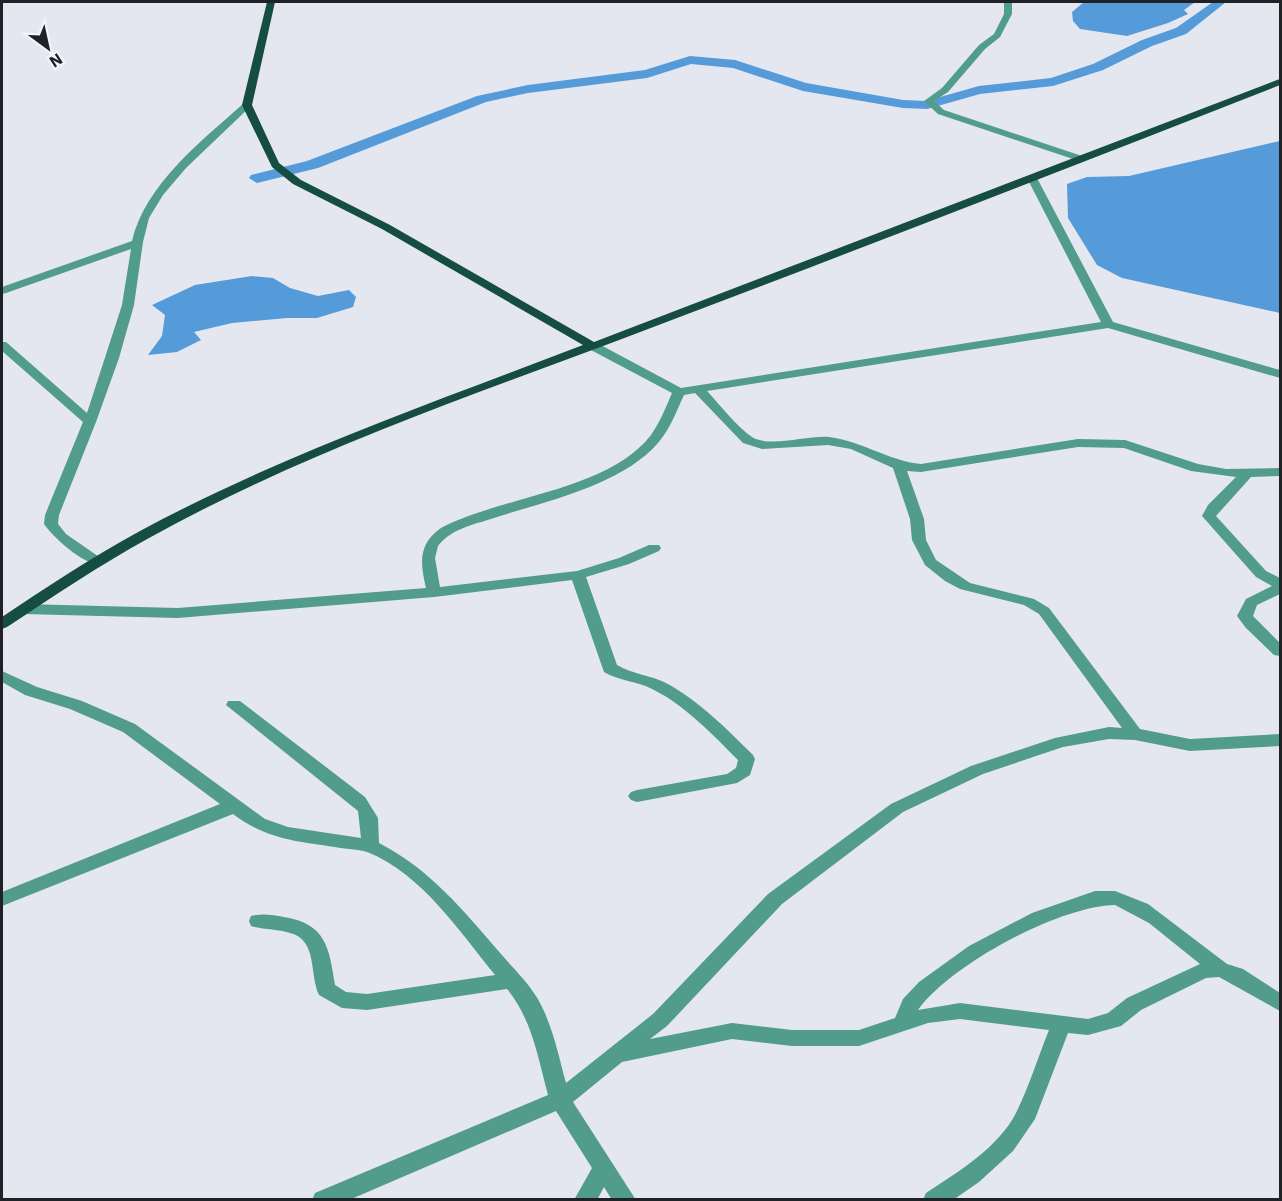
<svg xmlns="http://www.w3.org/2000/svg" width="1282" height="1201" font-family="'IBM Plex Sans',sans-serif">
	<rect width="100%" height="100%" fill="#e4e7ef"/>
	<g fill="#559ad9">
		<path d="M 1084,2 L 1195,2 L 1184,10 L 1188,14 L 1168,23 L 1127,36 L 1080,29 L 1073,21 L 1072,12 Z"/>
		<path d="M 1280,141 L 1280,313 L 1122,278 L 1097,265 L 1068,218 L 1067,184 L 1087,177 L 1129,176 Z"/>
		<path d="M 252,276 L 273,278 L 290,288 L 318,296 L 349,290 L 356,297 L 353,307 L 317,318 L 287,318 L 232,323 L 194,332 L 201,340 L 177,352 L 148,355 L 162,336 L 165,315 L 152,305 L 195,285 Z"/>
	</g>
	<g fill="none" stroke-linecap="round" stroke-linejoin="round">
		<path fill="#559ad9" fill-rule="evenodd" d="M 1213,2 L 1226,2 L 1186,34 L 1152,46 L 1103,70 L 1053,86 L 980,94 L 927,109 L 903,108 L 803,91 L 733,68 L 691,64 L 647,78 L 528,93 L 486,102 L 318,168 L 257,183 L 249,178 L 251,175 L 307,161 L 477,96 L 528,85 L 645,70 L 690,56 L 735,60 L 806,83 L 903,100 L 926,101 L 979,86 L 1051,78 L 1093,64 L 1142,40 L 1176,28 Z"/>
		<g fill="#519c8a" fill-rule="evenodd">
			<path d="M 1004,2 L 1012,2 L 1012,14 L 1000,37 L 985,49 L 948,92 L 934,101 L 944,110 L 1085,157 L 1085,161 L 1079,161 L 938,114 L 924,101 L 942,88 L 979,45 L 994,34 L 1004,14 Z"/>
			<path d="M 244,103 L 252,105 L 186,168 L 163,195 L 149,218 L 143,242 L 134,305 L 119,358 L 96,422 L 59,515 L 58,524 L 66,534 L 105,561 L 103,564 C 86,568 53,537 44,524 L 45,515 L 83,422 L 2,351 L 2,342 L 6,342 L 87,413 L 122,305 L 131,249 L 6,293 L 2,294 L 2,287 L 132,241 C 146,183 201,142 244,103 Z"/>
			<path d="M 1032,175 L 1037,178 L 1113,322 L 1280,370 L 1280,378 L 1108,328 L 707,391 C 720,405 737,427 752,437 C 769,448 809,435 829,437 C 862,441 889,461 921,464 L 1078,439 L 1125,440 L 1198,464 L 1226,469 L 1280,468 L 1280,476 L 1251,477 L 1216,516 L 1266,571 L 1280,578 L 1280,594 L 1257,605 L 1253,616 L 1280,643 L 1280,656 L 1274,655 L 1246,628 L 1237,616 L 1246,599 L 1272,586 L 1256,577 L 1202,516 L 1208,505 L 1236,477 L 1191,471 L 1124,448 L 1078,447 L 921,472 L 907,471 L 924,519 L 926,540 L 936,560 L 970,583 L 1034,599 L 1049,608 L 1140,729 L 1190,739 L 1280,734 L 1280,746 L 1190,751 L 1135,740 L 1109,739 L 1063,747 L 983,774 L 903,812 L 782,904 L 667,1026 L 650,1039 L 732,1023 L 792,1030 L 859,1030 L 895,1018 L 903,999 L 919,982 L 969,946 L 1032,913 L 1095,891 L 1115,891 L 1148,904 L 1227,964 L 1243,969 L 1280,993 L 1280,1011 L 1219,977 L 1206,978 L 1141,1010 L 1121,1026 L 1088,1035 L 1068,1033 L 1035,1119 L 1013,1151 L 979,1182 L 953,1200 L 923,1200 L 926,1193 C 958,1172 998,1148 1016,1113 C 1029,1087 1038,1057 1049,1030 L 960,1019 L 928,1023 L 859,1046 L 792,1046 L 732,1039 L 622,1062 L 573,1102 L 636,1200 L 612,1200 L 604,1187 L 597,1200 L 574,1200 L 592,1168 L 556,1111 L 349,1200 L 312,1200 L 315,1193 L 548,1095 C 538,1058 532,1019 507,989 L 367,1010 L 342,1008 L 319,995 C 309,974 318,940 290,933 C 277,929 264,930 251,926 L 249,921 L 251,916 C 262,913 273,915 284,917 C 326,924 329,947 335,985 L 346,992 L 367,994 L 495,975 C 460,932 421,873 367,852 C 358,849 345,849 335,847 C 295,841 266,839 233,814 L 2,906 L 2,892 L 220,804 L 123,732 L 70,709 L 25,695 L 2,682 L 2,671 L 37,687 L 82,701 L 135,724 L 265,819 L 288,827 L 361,838 L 358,811 L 226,705 L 228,701 L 240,701 L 365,797 L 378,818 L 379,843 C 431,870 463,910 501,954 C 513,968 526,980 536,996 C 552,1022 558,1054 566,1083 L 653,1014 L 768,894 L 891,804 L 971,766 L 1055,738 L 1109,727 L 1122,728 L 1039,614 L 1024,605 L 960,589 L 945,581 L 925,565 L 912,540 L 910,519 L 893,468 L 851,449 L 828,445 L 762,449 L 743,443 L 695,393 L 684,395 C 676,412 670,429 658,443 C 621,486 542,502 491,519 C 472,525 451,529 438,546 L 435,558 L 440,587 L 577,571 L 619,558 L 649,545 L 659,545 L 661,548 L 659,551 L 629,564 L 586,577 L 617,665 C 632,674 650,675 666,683 C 698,700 727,729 753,755 L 755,759 L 750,775 L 737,783 L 637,802 L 631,800 L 628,796 L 631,792 L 637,790 L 727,774 L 736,768 L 738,760 C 713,735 685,705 652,689 C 637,681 619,681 604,672 L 572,580 L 434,597 L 178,618 L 23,614 L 15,609 L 23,604 L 178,608 L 426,588 C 420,563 418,544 441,528 C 501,496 608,491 651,435 C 660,422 666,407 672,393 L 589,349 L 589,343 L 597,343 L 681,388 L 1101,322 L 1027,178 ZM 1115,905 L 1149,923 L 1200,964 L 1127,998 L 1108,1013 L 1088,1019 L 960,1003 L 918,1010 C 950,965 1059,906 1115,905 Z"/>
		</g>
		<path fill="#164d41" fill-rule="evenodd" d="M 267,2 L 275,2 L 252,105 L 279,163 L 301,180 L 390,225 L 594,342 L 1277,80 L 1280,79 L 1280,85 C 1073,166 865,247 656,326 C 486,391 309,449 149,538 C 100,565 54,596 7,627 L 2,629 L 2,617 C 47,587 92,557 140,531 C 281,455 434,402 583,345 L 382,229 L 293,184 L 272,167 L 242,105 Z"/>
	</g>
	<rect width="1282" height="1201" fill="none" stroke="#202124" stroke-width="6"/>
	<g transform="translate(48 48) rotate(147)" stroke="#f1f4fc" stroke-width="4.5" paint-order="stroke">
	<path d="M0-4.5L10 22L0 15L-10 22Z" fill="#202124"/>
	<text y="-9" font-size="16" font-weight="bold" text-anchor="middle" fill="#202124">N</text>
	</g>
</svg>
